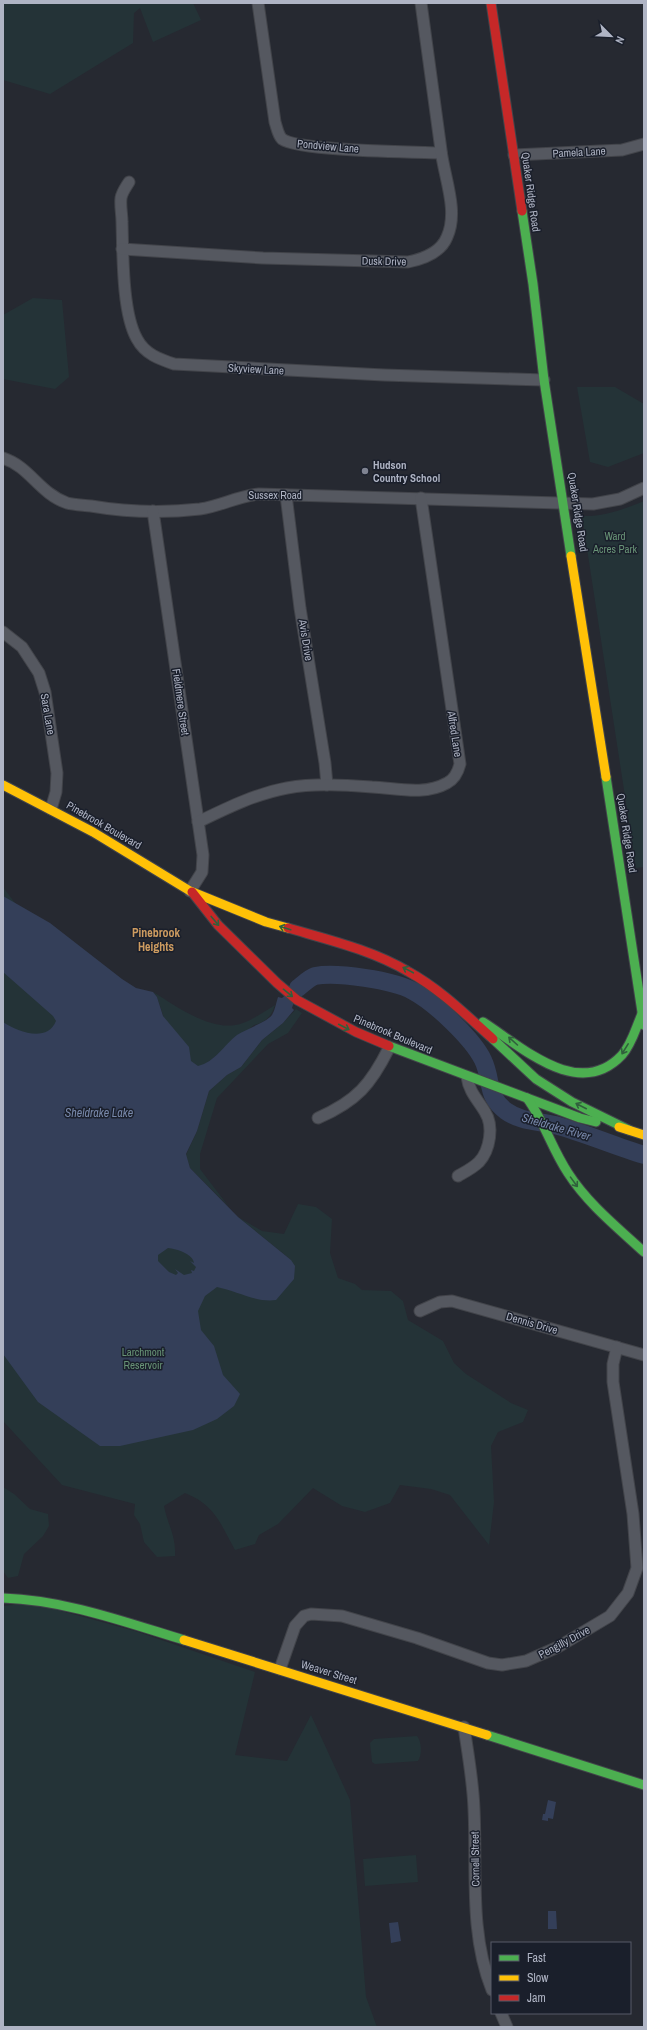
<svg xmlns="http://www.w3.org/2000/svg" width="647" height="2030" font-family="'Archivo Narrow',sans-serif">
	<rect width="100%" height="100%" fill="#262931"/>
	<g fill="#243337">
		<path d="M 3,3 L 193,3 L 201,20 L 153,42 L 140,8 L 134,13 L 133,43 L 50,94 L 3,80 Z"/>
		<path d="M 33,298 L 62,300 L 69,377 L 55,389 L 3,379 L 3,315 Z"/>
		<path d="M 577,387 L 615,387 L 644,404 L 644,453 L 608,467 L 590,462 Z"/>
		<path d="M 644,501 L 644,867 L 636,868 L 582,516 C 604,517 624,509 644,501 Z"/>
		<path d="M 3,887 L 15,903 L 164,1018 L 157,997 L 153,992 C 178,1007 213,1034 243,1023 C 254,1019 265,1011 275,1005 C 271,1017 266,1022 254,1025 L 206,1064 L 176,1149 L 210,1235 L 291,1260 L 238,1217 L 262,1231 L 284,1234 L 298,1204 L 316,1207 L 332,1219 L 330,1253 L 338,1278 L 355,1284 L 362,1290 L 391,1291 L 403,1301 L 408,1320 L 443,1341 L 454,1363 L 466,1374 L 511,1403 L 528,1410 L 523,1422 L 498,1432 L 491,1446 L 494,1502 L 489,1545 L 450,1495 L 431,1489 L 400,1485 L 390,1503 L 365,1512 L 342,1506 L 313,1488 L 278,1524 L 259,1535 L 255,1544 L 235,1550 C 220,1523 215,1505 185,1493 L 164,1506 C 168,1526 176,1535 175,1556 L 157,1557 L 144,1542 L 140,1524 L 134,1515 L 135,1504 L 62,1485 L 3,1421 Z"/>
		<path d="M 296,1009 L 302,1013 L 288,1033 L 268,1044 L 217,1098 L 200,1154 L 200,1169 L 229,1207 L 190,1168 L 186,1155 L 197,1131 L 209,1091 L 227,1075 L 241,1067 L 262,1040 L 283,1023 Z"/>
		<path d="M 3,1487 L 14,1494 L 30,1509 L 48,1514 L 49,1526 L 43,1536 L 24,1554 L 18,1576 L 8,1578 L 3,1571 Z"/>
		<path d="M 32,1603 L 135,1631 L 255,1672 L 235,1755 L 287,1761 L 311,1715 L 350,1800 L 366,1997 L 377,2027 L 3,2027 L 3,1606 Z"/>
		<path d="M 417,1736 C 422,1742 422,1755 418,1761 L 375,1764 L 372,1762 L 370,1743 L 374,1739 Z"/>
		<path d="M 416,1855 L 418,1882 L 365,1886 L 363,1859 Z"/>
	</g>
	<g fill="#343f59" fill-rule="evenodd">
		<path d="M 3,896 L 50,923 L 122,979 L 136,988 L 153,992 L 157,997 L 163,1016 L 189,1047 L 191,1061 L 198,1066 C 215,1062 224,1045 237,1035 C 246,1029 267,1022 272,1015 C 275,1010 276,1003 278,997 L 282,998 L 293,988 L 298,988 L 292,1008 L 294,1010 L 283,1023 L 262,1040 L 241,1067 L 227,1075 L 209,1091 L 197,1131 L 186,1154 L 190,1168 L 238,1217 L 291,1260 L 295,1266 L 294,1279 L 276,1300 C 257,1303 237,1291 217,1287 L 205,1296 L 198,1311 L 201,1330 L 214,1346 L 223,1375 L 240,1394 L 234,1406 L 217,1419 L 193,1430 L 120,1446 L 100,1446 L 38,1402 L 3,1354 L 3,1022 C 18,1032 47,1043 56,1021 L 53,1016 L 3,972 ZM 168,1248 C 177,1249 193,1254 194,1263 L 190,1261 L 196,1267 L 194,1271 L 191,1270 L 192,1273 L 184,1275 L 175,1269 L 178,1273 L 176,1275 L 169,1272 L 158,1261 L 158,1255 Z"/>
		<path d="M 548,1800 L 556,1802 L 553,1819 L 548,1818 L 548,1821 L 542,1820 L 543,1814 L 545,1814 Z"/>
		<path d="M 548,1911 L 556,1911 L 557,1929 L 548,1929 Z"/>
		<path d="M 398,1922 L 401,1941 L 391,1943 L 389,1923 Z"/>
	</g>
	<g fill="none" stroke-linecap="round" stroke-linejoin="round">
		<path stroke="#343f59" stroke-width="18" d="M 298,988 C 302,985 309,978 315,976 C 337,972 393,980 413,991 C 434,1002 473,1039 483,1060 C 493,1081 485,1095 506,1111 C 521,1122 538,1121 555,1125 C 585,1133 614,1146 644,1155"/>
		<defs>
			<g id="street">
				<path d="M 258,3 L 275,122 C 277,128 278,135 282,139 C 298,151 414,152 441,153"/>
				<path d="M 514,155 L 622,150 L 644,144"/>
				<path d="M 129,182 C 126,187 122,192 121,198 C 120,206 122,214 122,222 C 123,253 122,313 137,339 C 145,354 159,359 174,364 L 384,375 L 544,380"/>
				<path d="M 122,249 L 263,258 L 408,262 C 423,259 441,252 447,237 C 459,211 444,177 441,150 C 434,101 428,52 421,3"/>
				<path d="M 3,458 C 30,467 39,493 67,503 C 74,505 83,505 91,506 C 126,512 165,513 200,509 C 221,506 238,496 259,494 L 593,504 L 620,499 L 644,488"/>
				<path d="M 286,495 L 300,608 L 325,763 L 327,785"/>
				<path d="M 153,511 L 203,855 L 202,872 L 190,891"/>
				<path d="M 3,632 L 22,647 L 39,673 L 45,692 L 57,773 L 56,792 L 51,809"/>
				<path d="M 198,822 C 227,808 255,794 287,788 C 315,783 344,785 372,787 C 396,788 424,796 447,783 C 455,779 458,772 460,764 L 421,498"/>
				<path d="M 318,1118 C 357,1101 371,1084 389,1048"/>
				<path d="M 458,1176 C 465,1172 473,1168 479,1162 C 490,1150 494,1126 485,1112 C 478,1100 469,1092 467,1077"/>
				<path d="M 420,1311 L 440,1302 L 452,1301 L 644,1355"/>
				<path d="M 280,1669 L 295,1626 L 304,1616 L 311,1614 L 342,1616 L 417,1638 L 488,1663 L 502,1665 L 526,1661 L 558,1647 L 610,1616 L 628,1593 L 637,1568 L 633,1514 L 613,1382 L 613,1364 L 617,1347"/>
				<path d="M 464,1727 C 468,1754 473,1781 474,1809 C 477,1869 469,1933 492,1990"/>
				<path d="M 501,2013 L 507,2027"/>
			</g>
			<g id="fast">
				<path d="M 522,211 L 533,284 L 544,380 L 571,556"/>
				<path d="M 606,777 L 644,1025"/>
				<path d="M 483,1022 C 522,1047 579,1101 622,1055 C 632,1044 636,1027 642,1014"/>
				<path d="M 493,1039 L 536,1079 L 572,1102 L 629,1130"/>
				<path d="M 389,1046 L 580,1118 L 596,1122"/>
				<path d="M 527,1098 C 544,1121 552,1149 568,1173 C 588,1204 617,1227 644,1252"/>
				<path d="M 3,1598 C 65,1600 125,1622 184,1640"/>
				<path d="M 487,1735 L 644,1785"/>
			</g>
			<g id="slow">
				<path d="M 571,556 L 606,777"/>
				<path d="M 3,785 L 93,832 L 190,891 L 266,922 L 288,928"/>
				<path d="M 619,1127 L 644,1135"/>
				<path d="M 184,1640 L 487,1735"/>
			</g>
			<g id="jam">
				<path d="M 491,3 L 522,211"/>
				<path d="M 192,892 L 218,925 L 277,983 L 297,1000 L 356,1032 L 389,1046"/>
				<path d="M 288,928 C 329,940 372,950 409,972 C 440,989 466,1015 493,1039"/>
			</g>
		</defs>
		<use href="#street" stroke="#42444a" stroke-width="13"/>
		<use href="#fast" stroke="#42444a" stroke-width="11"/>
		<use href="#slow" stroke="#42444a" stroke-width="11"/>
		<use href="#jam" stroke="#42444a" stroke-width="11"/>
		<use href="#street" stroke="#555860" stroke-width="11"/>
		<use href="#fast" stroke="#4caf50" stroke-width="9"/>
		<use href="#slow" stroke="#ffc107" stroke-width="9"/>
		<use href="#jam" stroke="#c62828" stroke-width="9"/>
	</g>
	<defs><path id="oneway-shaft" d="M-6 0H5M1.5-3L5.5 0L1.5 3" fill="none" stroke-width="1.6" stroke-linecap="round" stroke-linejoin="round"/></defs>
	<g stroke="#30603c">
		<use href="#oneway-shaft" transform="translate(215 921) rotate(50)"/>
		<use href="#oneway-shaft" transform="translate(285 928) rotate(-163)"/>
		<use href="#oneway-shaft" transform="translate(408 970) rotate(-152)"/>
		<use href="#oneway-shaft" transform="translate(288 993) rotate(39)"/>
		<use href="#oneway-shaft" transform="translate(344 1027) rotate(27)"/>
		<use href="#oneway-shaft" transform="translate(513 1041) rotate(-138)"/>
		<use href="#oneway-shaft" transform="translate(625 1049) rotate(122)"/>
		<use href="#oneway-shaft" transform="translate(581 1106) rotate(-153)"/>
		<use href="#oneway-shaft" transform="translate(574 1182) rotate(54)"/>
	</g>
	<circle fill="#7f8391" stroke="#1a1f2b" stroke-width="1.5" cx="365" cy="471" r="4"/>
	<g text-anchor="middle" stroke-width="3" stroke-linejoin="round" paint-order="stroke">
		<g font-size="11" fill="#afb4c4" stroke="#1a1f2b">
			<text transform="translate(328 146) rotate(5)" y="4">Pondview Lane</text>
			<text transform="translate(579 152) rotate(-3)" y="4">Pamela Lane</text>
			<text transform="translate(531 192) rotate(82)" y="4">Quaker Ridge Road</text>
			<text transform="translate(384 261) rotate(1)" y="4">Dusk Drive</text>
			<text transform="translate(256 369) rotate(3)" y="4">Skyview Lane</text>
			<text x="275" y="499">Sussex Road</text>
			<text transform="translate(578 512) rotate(81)" y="4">Quaker Ridge Road</text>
			<text transform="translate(306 640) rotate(81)" y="4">Avis Drive</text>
			<text transform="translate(181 702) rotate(82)" y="4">Fieldmere Street</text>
			<text transform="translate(48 714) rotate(80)" y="4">Sara Lane</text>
			<text transform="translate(455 734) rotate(81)" y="4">Alfred Lane</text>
			<text transform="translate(104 825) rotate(30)" y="4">Pinebrook Boulevard</text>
			<text transform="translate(627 833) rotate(81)" y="4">Quaker Ridge Road</text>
			<text transform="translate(393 1034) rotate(23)" y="4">Pinebrook Boulevard</text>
			<text transform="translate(532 1323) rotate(16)" y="4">Dennis Drive</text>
			<text transform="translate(564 1642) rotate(-28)" y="4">Pengilly Drive</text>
			<text transform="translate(329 1672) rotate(17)" y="4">Weaver Street</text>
			<text transform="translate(475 1859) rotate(-91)" y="4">Cornell Street</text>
		</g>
		<g font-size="11" font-weight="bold" fill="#afb4c4" stroke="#1a1f2b" text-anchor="start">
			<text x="373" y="469">Hudson<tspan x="373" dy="13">Country School</tspan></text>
		</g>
		<g font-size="11" fill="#689376" stroke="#1a1f2b">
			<text x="615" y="540">Ward<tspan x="615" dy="13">Acres Park</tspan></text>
			<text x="143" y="1356">Larchmont<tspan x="143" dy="13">Reservoir</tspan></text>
		</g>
		<g font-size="12" font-weight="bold" fill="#ce9c60" stroke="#1a1f2b">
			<text x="156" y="937">Pinebrook<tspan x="156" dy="14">Heights</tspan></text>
		</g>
		<g font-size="12" font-style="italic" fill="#7888aa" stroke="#1a1f2b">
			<text x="99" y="1117">Sheldrake Lake</text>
			<text transform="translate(556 1127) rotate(16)" y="4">Sheldrake River</text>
		</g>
	</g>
	<rect width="647" height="2030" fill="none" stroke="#afb4c4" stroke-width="8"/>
	<rect x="491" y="1942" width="140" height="72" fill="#1a1f2b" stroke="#565b68"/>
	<rect x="499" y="1955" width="20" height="6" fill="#4caf50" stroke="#565b68"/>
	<text x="527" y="1962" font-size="12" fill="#afb4c4">Fast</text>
	<rect x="499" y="1975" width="20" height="6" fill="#ffc107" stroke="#565b68"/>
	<text x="527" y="1982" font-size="12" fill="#afb4c4">Slow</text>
	<rect x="499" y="1995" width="20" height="6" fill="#c62828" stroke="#565b68"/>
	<text x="527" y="2002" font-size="12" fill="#afb4c4">Jam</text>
	<g transform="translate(611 36) rotate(114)" stroke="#1a1f2b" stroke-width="3" paint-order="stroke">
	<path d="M0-3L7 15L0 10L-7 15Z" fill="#afb4c4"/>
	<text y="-6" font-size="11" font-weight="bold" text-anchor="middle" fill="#afb4c4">N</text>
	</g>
</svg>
